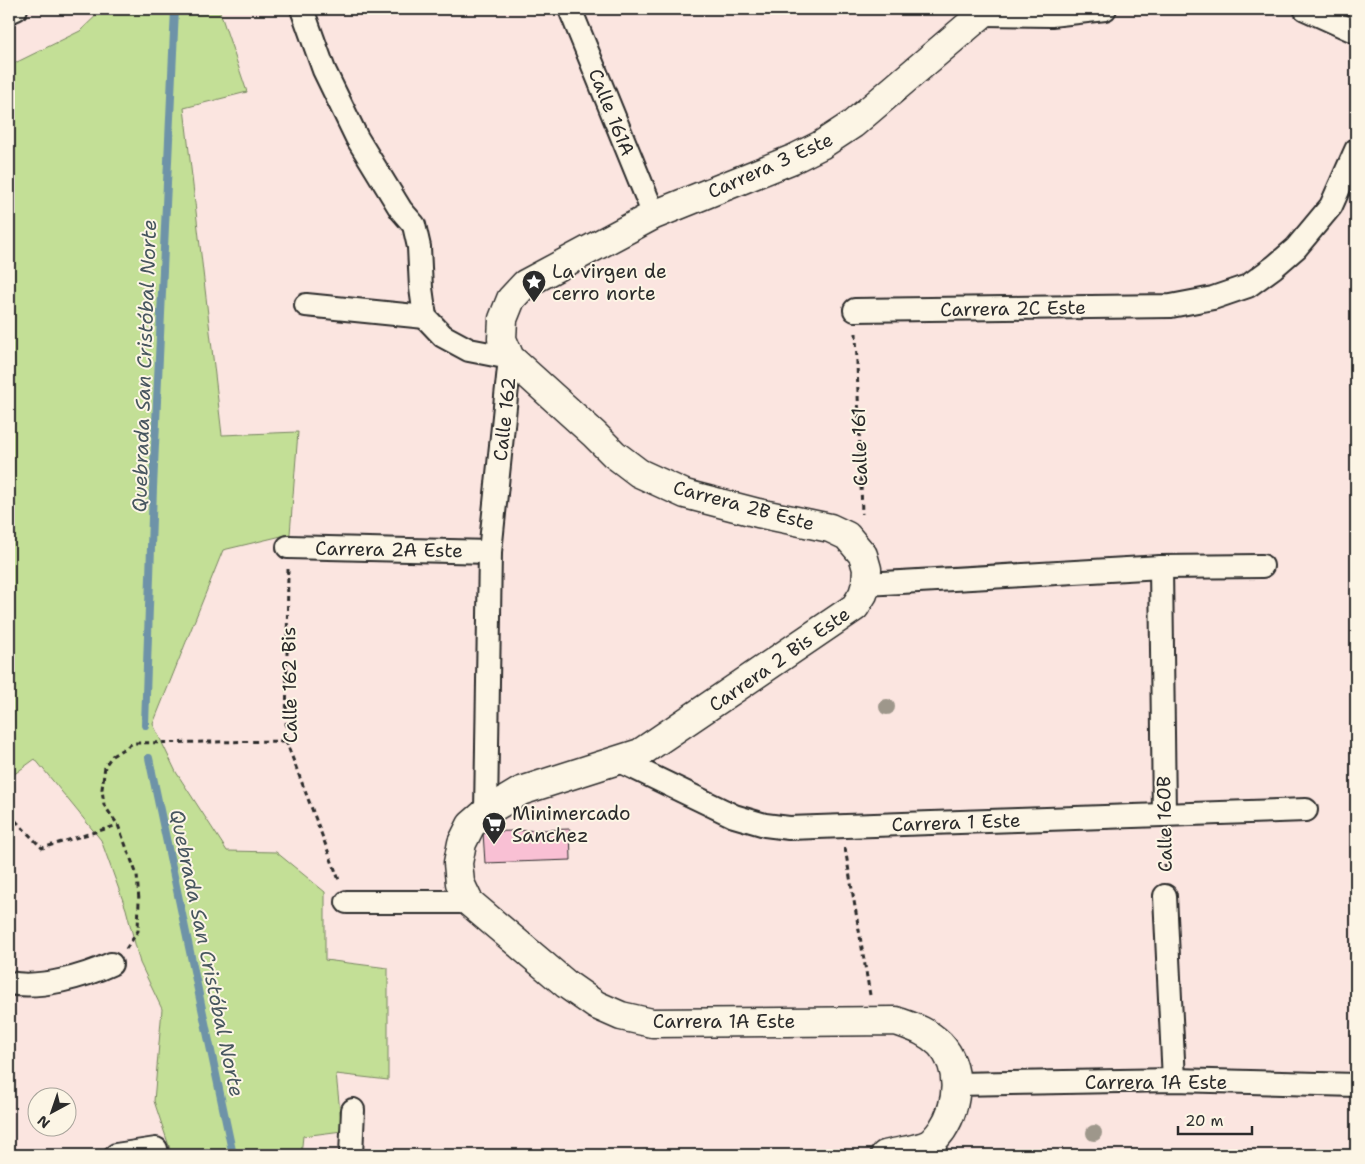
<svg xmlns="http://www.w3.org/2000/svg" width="1365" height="1164" font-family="'Shantell Sans',sans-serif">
	<rect width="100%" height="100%" fill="#fbe5e0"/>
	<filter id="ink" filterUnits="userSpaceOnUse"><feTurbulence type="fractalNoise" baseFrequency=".02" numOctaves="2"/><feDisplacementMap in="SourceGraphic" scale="10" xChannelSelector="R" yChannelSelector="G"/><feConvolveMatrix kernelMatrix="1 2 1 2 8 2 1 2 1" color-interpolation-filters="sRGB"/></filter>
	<g filter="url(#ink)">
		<path fill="#c3df96" stroke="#778560" d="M 103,9 L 219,9 L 247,92 L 184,108 L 222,435 L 298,432 L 290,534 L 223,550 L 153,724 L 176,772 L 227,851 L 276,852 L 325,892 L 325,960 L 388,968 L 388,1080 L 336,1074 L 342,1131 L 303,1136 L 301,1155 L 172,1155 L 154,1101 L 162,1009 L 140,963 L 126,909 L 101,840 L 35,759 L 9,778 L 9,66 L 80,31 Z"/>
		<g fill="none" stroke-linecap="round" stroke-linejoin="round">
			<g stroke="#6e93a8" stroke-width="8">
				<path d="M 145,725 L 153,488 L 175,9"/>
				<path d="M 149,758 L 233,1155"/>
			</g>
		</g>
		<path fill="#f9c0d4" stroke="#2b2b2b" d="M 570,829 L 571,860 L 485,863 L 483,832 Z"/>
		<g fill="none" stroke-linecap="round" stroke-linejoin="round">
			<defs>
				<g id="minor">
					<path d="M 302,9 L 324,70 L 357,138 L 401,210 L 414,225 L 419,247 L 421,288 L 425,317 L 443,336 L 469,350 L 510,358 L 490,552 L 486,812"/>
					<path d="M 570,9 L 654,215"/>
					<path d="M 1305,9 L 1356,32"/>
					<path d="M 9,12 L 16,9"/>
					<path d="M 982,14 L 1051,15 L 1105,9"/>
					<path d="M 306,305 L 425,317"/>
					<path d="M 855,310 L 1171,306 L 1213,298 L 1248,286 L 1274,267 L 1296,248 L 1331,206 L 1356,150"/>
					<path d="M 288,547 L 490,552"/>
					<path d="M 1161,567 L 1164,815"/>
					<path d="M 866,584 L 1161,567 L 1262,566"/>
					<path d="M 620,761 L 734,816 L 765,825 L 789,828 L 1306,810"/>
					<path d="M 1165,896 L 1174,1080"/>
					<path d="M 347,902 L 469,902"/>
					<path d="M 9,983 C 40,989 83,977 111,964"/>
					<path d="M 956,1084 L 1174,1080 L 1356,1085"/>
					<path d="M 116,1155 L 156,1149"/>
					<path d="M 351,1155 L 353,1110"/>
				</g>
				<path id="tertiary" d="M 885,1155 C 896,1152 920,1149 929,1144 C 934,1141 939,1134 942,1130 C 959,1104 962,1068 940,1044 C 927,1031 913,1027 896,1021 L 652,1023 L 621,1016 L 596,1005 L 566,984 L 469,902 L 460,883 L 458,863 L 462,843 L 471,825 L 486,812 L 521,791 L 640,753 L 855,607 L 863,594 L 866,584 L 867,569 L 863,555 L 847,536 L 830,528 L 758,513 L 685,494 L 639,473 L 614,454 L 594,434 L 510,358 L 502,339 L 503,319 L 511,299 L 525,284 L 654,215 L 793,159 L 821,145 L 853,124 L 982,14 L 984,9"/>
			</defs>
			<use href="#minor" stroke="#2b2b2b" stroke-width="26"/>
			<use href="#tertiary" stroke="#2b2b2b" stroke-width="31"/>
			<g stroke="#2b2b2b" stroke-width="3" stroke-dasharray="5 4" stroke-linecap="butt">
				<path d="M 856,333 L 862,514"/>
				<path d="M 288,569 L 286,741 L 339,880"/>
				<path d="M 9,814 L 42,848 L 118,825"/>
				<path d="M 1164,837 L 1165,873"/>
				<path d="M 845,848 L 870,995"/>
				<path d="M 126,949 L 138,931 L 139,901 L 137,875 L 118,825 L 104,805 L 102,789 L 105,766 L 112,756 L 133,743 L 286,741"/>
			</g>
			<use href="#minor" stroke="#fcf5e5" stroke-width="22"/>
			<use href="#tertiary" stroke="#fcf5e5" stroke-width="28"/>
		</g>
		<g fill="#9e978b">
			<circle cx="887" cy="707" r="8"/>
			<circle cx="1094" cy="1133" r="8"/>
		</g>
	</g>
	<defs>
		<symbol id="sight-pin" viewBox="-11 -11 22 30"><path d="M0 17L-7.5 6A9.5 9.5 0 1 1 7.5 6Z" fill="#2b2b2b" stroke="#fcf5e5"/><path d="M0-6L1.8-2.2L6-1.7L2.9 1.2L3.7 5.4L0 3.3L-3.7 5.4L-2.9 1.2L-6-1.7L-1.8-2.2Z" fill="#fff"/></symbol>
		<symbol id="supermarket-pin" viewBox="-11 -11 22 30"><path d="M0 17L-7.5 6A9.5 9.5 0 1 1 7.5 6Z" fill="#2b2b2b" stroke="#fcf5e5"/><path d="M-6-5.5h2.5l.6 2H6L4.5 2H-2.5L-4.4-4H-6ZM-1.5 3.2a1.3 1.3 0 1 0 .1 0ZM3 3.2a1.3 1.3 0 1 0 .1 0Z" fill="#fff"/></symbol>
	</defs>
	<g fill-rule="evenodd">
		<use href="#sight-pin" x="520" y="268" width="28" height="38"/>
		<use href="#supermarket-pin" x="480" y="810" width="28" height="38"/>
	</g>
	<g text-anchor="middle" stroke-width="4" stroke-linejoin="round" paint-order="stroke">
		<g font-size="19" fill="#2b2b2b" stroke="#fcf5e5">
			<text transform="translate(612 112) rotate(68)" y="7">Calle 161A</text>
			<text transform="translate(770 165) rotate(-24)" y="7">Carrera 3 Este</text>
			<text transform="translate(1013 308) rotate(-1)" y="7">Carrera 2C Este</text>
			<text transform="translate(504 419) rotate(-84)" y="7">Calle 162</text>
			<text transform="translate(859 447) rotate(-92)" y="7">Calle 161</text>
			<text transform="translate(744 505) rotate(15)" y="7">Carrera 2B Este</text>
			<text transform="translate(389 549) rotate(1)" y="7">Carrera 2A Este</text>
			<text transform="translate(779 659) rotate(-35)" y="7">Carrera 2 Bis Este</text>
			<text transform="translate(289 685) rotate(-91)" y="7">Calle 162 Bis</text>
			<text transform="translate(956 822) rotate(-2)" y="7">Carrera 1 Este</text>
			<text transform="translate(1164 824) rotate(-91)" y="7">Calle 160B</text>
			<text x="724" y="1028">Carrera 1A Este</text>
			<text x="1156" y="1089">Carrera 1A Este</text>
		</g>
		<g font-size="19" fill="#2b2b2b" stroke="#fcf5e5" text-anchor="start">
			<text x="552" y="278">La virgen de<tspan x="552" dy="22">cerro norte</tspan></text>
			<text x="512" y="820">Minimercado<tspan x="512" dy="22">Sanchez</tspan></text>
		</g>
		<g font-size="20" font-style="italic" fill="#47565f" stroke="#fcf5e5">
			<text transform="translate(144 366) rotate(-88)" y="7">Quebrada San Cristóbal Norte</text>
			<text transform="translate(207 953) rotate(78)" y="7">Quebrada San Cristóbal Norte</text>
		</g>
	</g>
	<rect width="1365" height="1164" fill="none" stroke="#fcf5e5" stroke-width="30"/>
	<rect x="15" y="15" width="1335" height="1134" fill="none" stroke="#2b2b2b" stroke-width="2" filter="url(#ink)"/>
	<g transform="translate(52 1112) rotate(220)"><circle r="24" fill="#fcf5e5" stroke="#a8a49b"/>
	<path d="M0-4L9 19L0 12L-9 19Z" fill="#2b2b2b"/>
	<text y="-8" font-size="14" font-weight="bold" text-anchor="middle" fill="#2b2b2b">N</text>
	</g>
	<path d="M1178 1126v8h74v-8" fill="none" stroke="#2b2b2b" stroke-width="2.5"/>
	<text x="1185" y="1126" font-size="15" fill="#2b2b2b" stroke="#fcf5e5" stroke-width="4" paint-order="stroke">20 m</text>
</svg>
